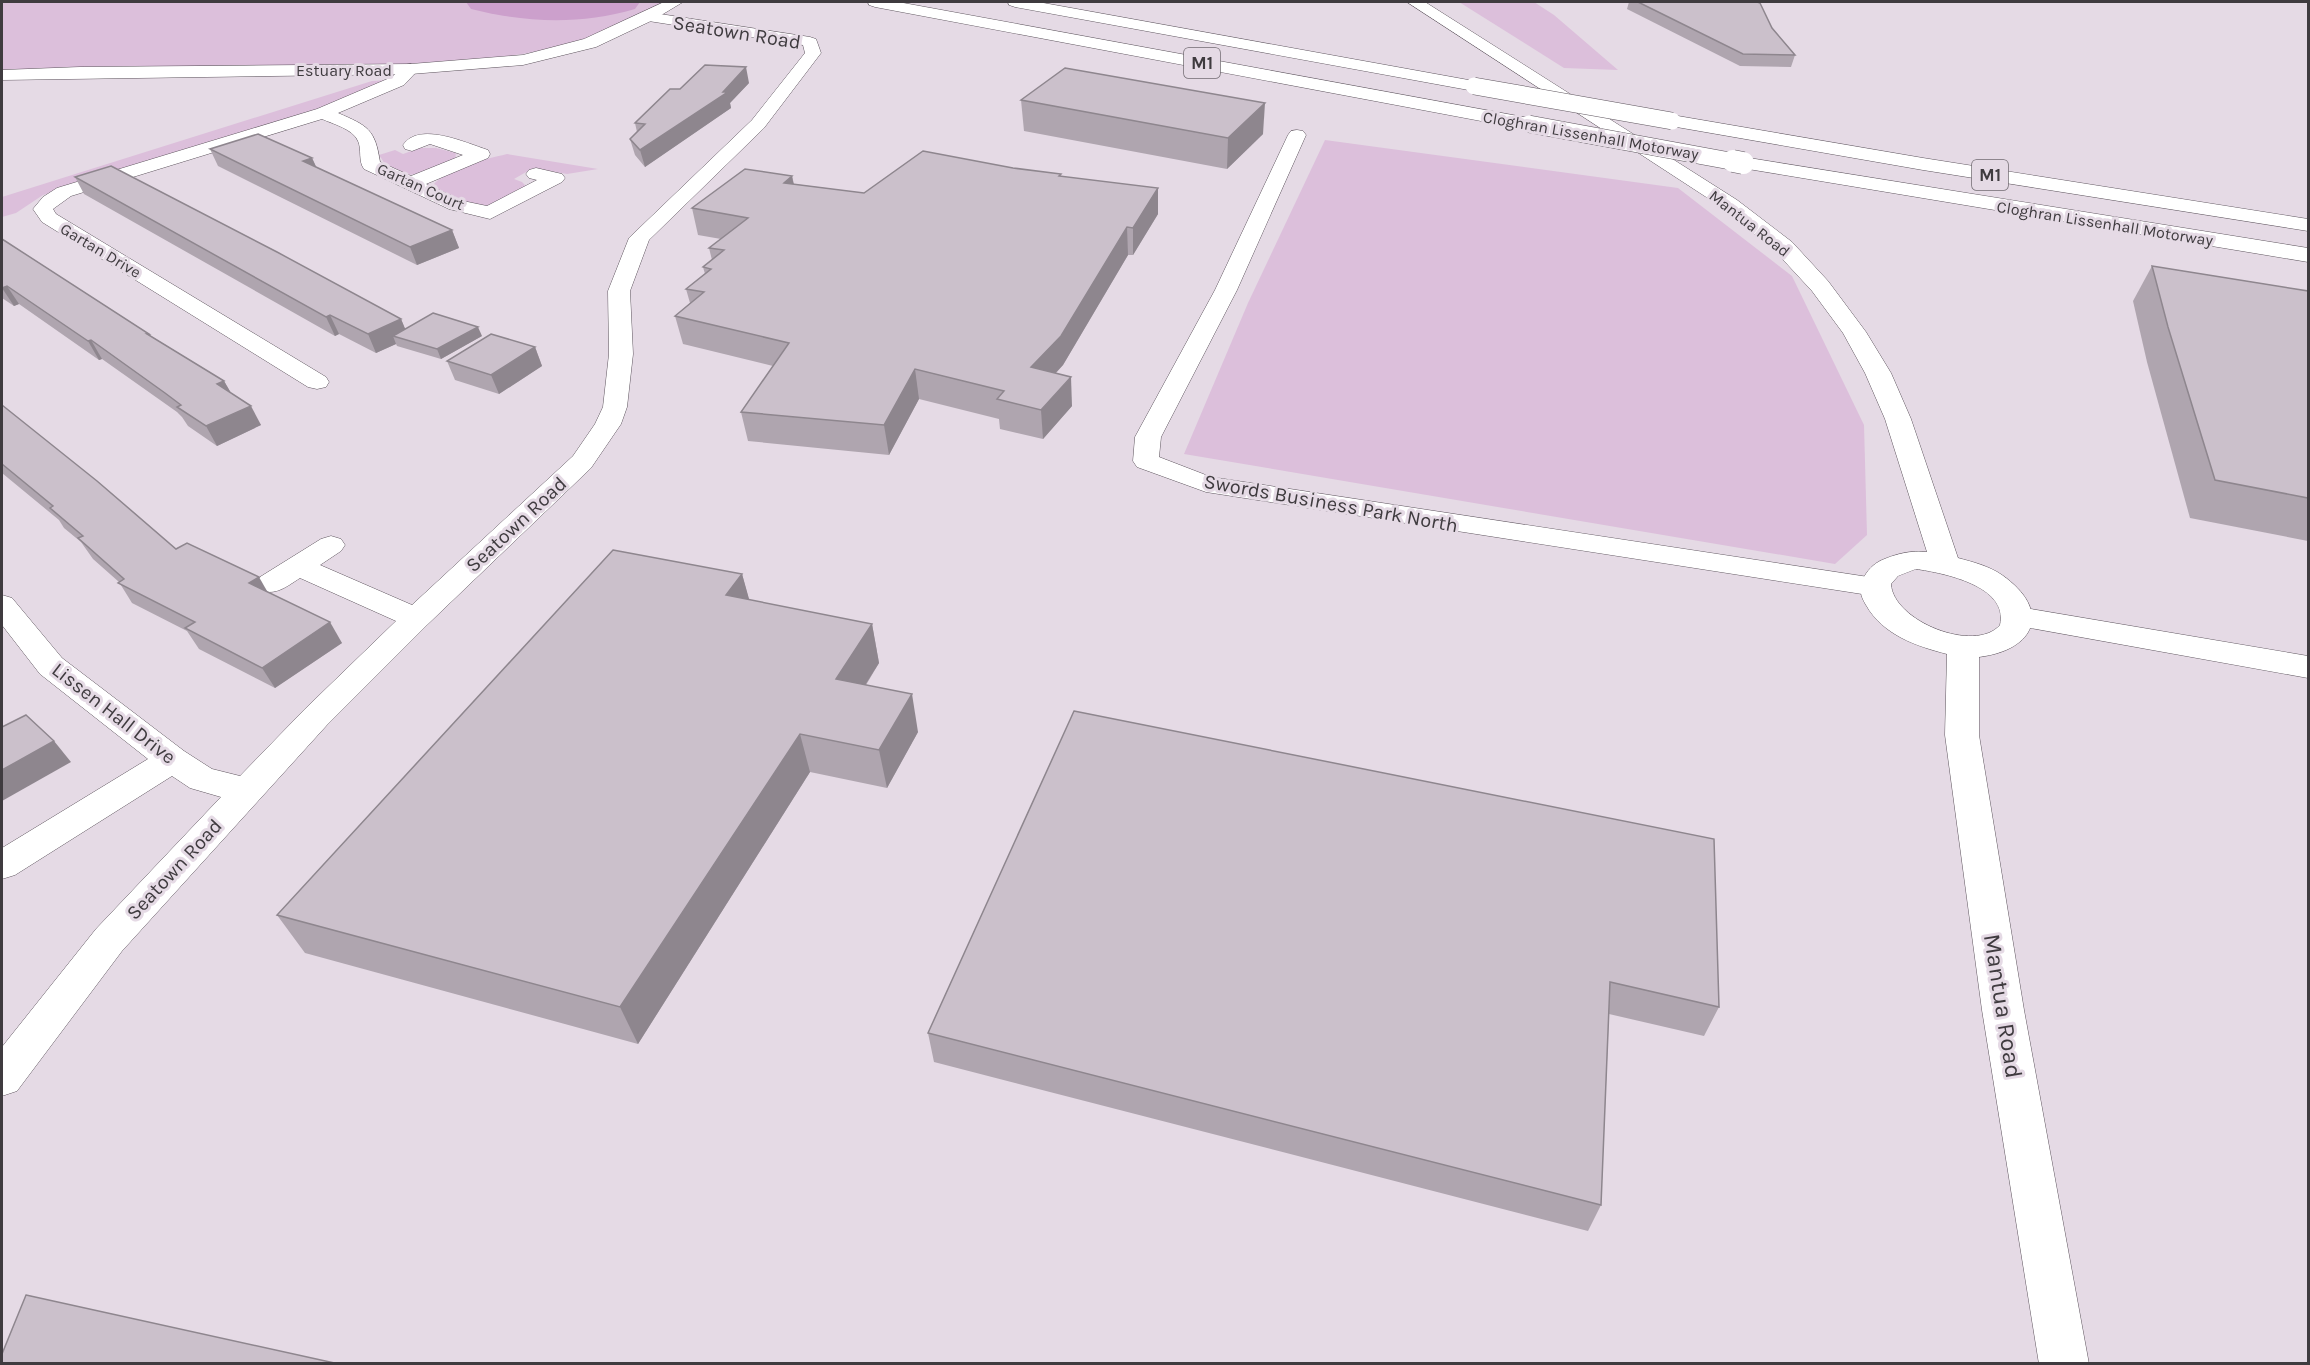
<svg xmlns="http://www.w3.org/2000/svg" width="2310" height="1365" font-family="Karla,sans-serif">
	<rect width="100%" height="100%" fill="#e5dae5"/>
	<g fill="#dcbfdb">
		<path d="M 2,2 L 665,2 C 635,16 605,34 573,43 C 483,68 368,65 275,65 C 183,66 93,69 2,72 Z"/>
		<path d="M 1459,2 L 1534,2 L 1554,15 L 1618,70 L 1564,68 Z"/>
		<path d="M 387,80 L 313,111 L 43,195 L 16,213 L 2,217 L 2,197 L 372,81 Z"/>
		<path d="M 1325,140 L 1678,188 L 1792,276 L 1864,425 L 1867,535 L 1835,564 L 1184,454 L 1248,303 Z"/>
		<path d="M 420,148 L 436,148 L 456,153 L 455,160 C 436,168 411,182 391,170 C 386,167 382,159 379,155 L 395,150 L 403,154 Z"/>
		<path d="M 507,154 L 598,169 L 567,174 L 533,168 L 514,179 L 522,182 L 527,187 C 516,193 505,202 493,206 C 481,210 440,195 433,185 C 451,166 482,160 507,154 Z"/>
	</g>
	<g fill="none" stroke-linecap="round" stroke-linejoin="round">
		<path fill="#cca0cc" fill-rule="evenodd" d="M 466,2 L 640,2 L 635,9 C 580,25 527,23 471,9 Z"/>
		<defs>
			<g id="minor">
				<path d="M 647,12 L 810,37 L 816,39 L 821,53 L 764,128 L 649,240 L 630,291 L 633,354 L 627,407 L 621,424 L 591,468 L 427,625 L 327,725 L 122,951 L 17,1091 L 2,1096 L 2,1047 L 96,929 L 221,797 L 190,788 L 172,776 L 15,875 L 2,879 L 2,848 L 148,759 L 40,674 L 2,625 L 2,595 L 12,598 L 62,658 L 184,751 L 212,769 L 240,776 L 305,709 L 396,621 L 300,578 C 286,587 277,595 260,591 L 255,584 L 260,577 L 321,539 L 331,536 L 341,539 L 345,545 L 341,551 L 320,565 L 412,605 L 573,456 L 595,424 L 603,407 L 609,354 L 608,291 L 629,238 L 752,120 L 805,53 L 803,45 L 797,44 L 642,20 L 639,17 Z"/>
				<path d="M 411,64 L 419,69 L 404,85 L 338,113 C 368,126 375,129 380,162 L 411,176 L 463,155 L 430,144 L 412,151 L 405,149 L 403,145 C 419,121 466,143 488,150 L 490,154 L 488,158 L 426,184 L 463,201 L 487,206 L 537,180 L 529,178 L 526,174 L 529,170 L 536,168 L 562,174 L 565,178 L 562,182 L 490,219 L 449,209 L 364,169 C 358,161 362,150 358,141 C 353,129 333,124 322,119 L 71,196 L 53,209 L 56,214 L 326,377 L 329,382 L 326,387 L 317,389 L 308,387 L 42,222 L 33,209 L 43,197 L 57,188 L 317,109 L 392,77 L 405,65 Z"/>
				<path d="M 1297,130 L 1303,131 L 1306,135 L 1237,290 L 1161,437 L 1159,457 L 1211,477 L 1875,578 L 1885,580 L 1890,587 L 1885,594 L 1875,596 L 1206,492 L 1137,467 L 1133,461 L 1135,437 L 1215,290 L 1288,135 L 1291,131 Z"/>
				<path d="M 2019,607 L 2308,656 L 2308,678 L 2008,624 L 2004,617 L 2008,610 Z"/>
			</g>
			<g id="tertiary">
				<path d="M 664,2 L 683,2 L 653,20 L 596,47 L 523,65 L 411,74 L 2,80 L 2,70 L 80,67 L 411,64 L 523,55 L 584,39 Z"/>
				<path d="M 1407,2 L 1425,2 L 1737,200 L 1792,242 L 1828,281 L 1866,332 L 1891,373 L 1911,419 L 1958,558 C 1973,562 1989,566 2002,575 C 2052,610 2036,650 1979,657 L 1979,735 L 2024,1010 L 2089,1364 L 2039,1364 L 1982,1010 L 1945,735 L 1947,654 C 1916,646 1883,635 1866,605 C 1861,597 1858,588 1863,579 C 1867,571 1873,564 1882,560 C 1896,554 1911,550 1927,552 L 1885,419 L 1865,373 L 1843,333 L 1812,291 L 1776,252 L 1723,208 ZM 1916,569 C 1944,573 2009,586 2000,625 C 1975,654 1893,621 1891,584 L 1898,576 Z"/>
			</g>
			<g id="motorway">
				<path d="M 868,2 L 898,2 L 1529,118 L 1536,120 L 1538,124 L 1536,128 L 1529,130 L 875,7 L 869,5 Z"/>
				<path d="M 1008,2 L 1038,2 L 1474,81 L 1480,82 L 1483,86 L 1480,90 L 1474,91 L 1015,7 L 1009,5 Z"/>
				<path d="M 1672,115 L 1923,158 L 2308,219 L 2308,231 L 1923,170 L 1665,125 L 1663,121 L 1665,117 Z"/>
				<path d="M 1743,157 L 2308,248 L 2308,262 L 1736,167 L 1733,163 L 1736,159 Z"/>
			</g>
		</defs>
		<use href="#minor" stroke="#5e555e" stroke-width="1"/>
		<use href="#tertiary" stroke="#5e555e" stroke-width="1"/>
		<use href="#motorway" stroke="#5e555e" stroke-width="1"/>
		<use href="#minor" fill="#fff" fill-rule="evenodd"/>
		<use href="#tertiary" fill="#fff" fill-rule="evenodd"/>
		<use href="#motorway" fill="#fff" fill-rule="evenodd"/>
		<defs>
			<g id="motorway-bridge-far1">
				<path d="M 1474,86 L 1672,121"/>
				<path d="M 1529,124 L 1741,163"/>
			</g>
			<path id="motorway-bridge" d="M 1733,161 L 1743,163"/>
		</defs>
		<use href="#motorway-bridge-far1" stroke="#5e555e" stroke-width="18" stroke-linecap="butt"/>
		<use href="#motorway-bridge" stroke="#5e555e" stroke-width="23" stroke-linecap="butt"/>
		<use href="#motorway-bridge-far1" stroke="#fff" stroke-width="17"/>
		<use href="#motorway-bridge" stroke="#fff" stroke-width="22"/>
	</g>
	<g fill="#afa5af">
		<path d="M 1629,2 L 1756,2 L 1772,28 L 1795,55 L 1791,67 L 1740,66 L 1627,9 Z"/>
		<path d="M 749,83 L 730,103 L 731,108 L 645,167 L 635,155 L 630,139 L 637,132 L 635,123 L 680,89 Z"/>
		<path d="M 1021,100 L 1263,134 L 1227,169 L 1024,131 Z"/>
		<path d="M 210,149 L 312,158 L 316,167 L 452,230 L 459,248 L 417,265 L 218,166 Z"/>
		<path d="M 1013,168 L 1061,177 L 1158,188 L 1158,214 L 1133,255 L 1128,255 L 1063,365 L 1056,373 L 1072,406 L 1043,439 L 1000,429 L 999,419 L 919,399 L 889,455 L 748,441 L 741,412 L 773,366 L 683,344 L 675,316 L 690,303 L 686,289 L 705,274 L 703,267 L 712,260 L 709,248 L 721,239 L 698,235 L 692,208 L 792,176 L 794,184 L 864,193 Z"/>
		<path d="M 75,177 L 401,319 L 405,329 L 482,336 L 441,359 L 397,346 L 396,344 L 376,353 L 339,334 L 335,336 L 84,194 Z"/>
		<path d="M 2,239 L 151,336 L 224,381 L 231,393 L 261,425 L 217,446 L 188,426 L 182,417 L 177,412 L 102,359 L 99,360 L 19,304 L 14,306 L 2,298 Z"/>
		<path d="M 2152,266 L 2308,291 L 2308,541 L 2190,518 L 2147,362 L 2133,301 Z"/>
		<path d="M 535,347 L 542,366 L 499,394 L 455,380 L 447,361 Z"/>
		<path d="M 2,405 L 176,549 L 267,592 L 342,643 L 275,688 L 199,649 L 187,631 L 132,603 L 119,582 L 93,559 L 81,542 L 64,528 L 59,520 L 2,473 Z"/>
		<path d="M 742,574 L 749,600 L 872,624 L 879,663 L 866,685 L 918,732 L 887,788 L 810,772 L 638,1044 L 305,953 L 277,915 Z"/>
		<path d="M 1074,711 L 1719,1007 L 1704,1036 L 1609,1014 L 1601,1205 L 1588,1231 L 934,1062 L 928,1033 Z"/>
	</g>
	<g fill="#8e868e">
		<path d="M 746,67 L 749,83 L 730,103 L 731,108 L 645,167 L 640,150 L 723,92 Z"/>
		<path d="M 1265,103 L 1263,134 L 1227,169 L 1228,138 Z"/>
		<path d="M 312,158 L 320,175 L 303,161 Z"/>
		<path d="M 792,176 L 797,202 L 784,183 Z"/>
		<path d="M 1158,188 L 1158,214 L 1133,255 L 1133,228 Z"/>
		<path d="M 1127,227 L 1128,255 L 1063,365 L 1034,396 L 1031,367 Z"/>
		<path d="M 452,230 L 459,248 L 417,265 L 410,247 Z"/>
		<path d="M 7,286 L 19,304 L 14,306 L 2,288 Z"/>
		<path d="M 330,315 L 339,334 L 335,336 L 326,317 Z"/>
		<path d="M 401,319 L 409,338 L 393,336 L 396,344 L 376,353 L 368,334 Z"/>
		<path d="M 478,327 L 482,336 L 441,359 L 437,349 Z"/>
		<path d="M 91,340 L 102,359 L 99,360 L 88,341 Z"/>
		<path d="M 535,347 L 542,366 L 499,394 L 491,375 Z"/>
		<path d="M 915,369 L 919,399 L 889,455 L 884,425 Z"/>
		<path d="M 1071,377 L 1072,406 L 1043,439 L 1041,410 Z"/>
		<path d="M 224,381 L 235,400 L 217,384 Z"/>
		<path d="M 251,406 L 261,425 L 217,446 L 206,426 Z"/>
		<path d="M 742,574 L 753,613 L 726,595 Z"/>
		<path d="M 259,577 L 271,598 L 249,583 Z"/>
		<path d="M 330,622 L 342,643 L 275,688 L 262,668 Z"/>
		<path d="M 872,624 L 879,663 L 845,717 L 836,679 Z"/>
		<path d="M 912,694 L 918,732 L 887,788 L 879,750 Z"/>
		<path d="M 800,734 L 810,772 L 638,1044 L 620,1007 Z"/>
		<path d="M 54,741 L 71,762 L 2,801 L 2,770 Z"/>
	</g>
	<g fill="#cbc0cb" stroke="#8e868e" stroke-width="1.5">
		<path d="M 1638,2 L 1757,2 L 1760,3 L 1772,28 L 1795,55 L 1743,54 Z"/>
		<path d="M 705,65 L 746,67 L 723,92 L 728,92 L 640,150 L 630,139 L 645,124 L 635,123 L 670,89 L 680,89 Z"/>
		<path d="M 1065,68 L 1265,103 L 1228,138 L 1021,100 Z"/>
		<path d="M 258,134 L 312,158 L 303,161 L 452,230 L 410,247 L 210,149 Z"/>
		<path d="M 923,151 L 1013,168 L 1061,174 L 1059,176 L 1158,188 L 1133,228 L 1127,227 L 1061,336 L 1031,367 L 1071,377 L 1041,410 L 997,399 L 1004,391 L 915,369 L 884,425 L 741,412 L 789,343 L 675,316 L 704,292 L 686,289 L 711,269 L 703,267 L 724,250 L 709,248 L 748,218 L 692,208 L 745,169 L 792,176 L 784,183 L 864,193 Z"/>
		<path d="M 111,166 L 277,252 L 401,319 L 368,334 L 330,315 L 326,317 L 75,177 Z"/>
		<path d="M 2,239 L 149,334 L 147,334 L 224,381 L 217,384 L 251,406 L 206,426 L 177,407 L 181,405 L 165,393 L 91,340 L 88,341 L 7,286 L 2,288 Z"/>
		<path d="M 2152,266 L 2308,291 L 2308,498 L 2215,480 L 2168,327 Z"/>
		<path d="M 433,313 L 478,327 L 437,349 L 393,336 Z"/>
		<path d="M 491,334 L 535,347 L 491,375 L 447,361 Z"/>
		<path d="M 2,405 L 97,481 L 176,549 L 187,543 L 259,577 L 249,583 L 330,622 L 262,668 L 185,628 L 195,622 L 118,583 L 124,579 L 78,538 L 83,536 L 50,508 L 53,506 L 2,464 Z"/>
		<path d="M 613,550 L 742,574 L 726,595 L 872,624 L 836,679 L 912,694 L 879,750 L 800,734 L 620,1007 L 277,915 Z"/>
		<path d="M 1074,711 L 1714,839 L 1719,1007 L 1610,982 L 1601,1205 L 928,1033 Z"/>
		<path d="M 26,715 L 54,741 L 2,770 L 2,727 Z"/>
		<path d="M 26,1295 L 339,1364 L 2,1364 L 2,1354 Z"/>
	</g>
	<g text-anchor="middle" stroke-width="6" stroke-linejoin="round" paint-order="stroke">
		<g font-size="16" fill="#3f3b3f" stroke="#e5dae5">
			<text x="344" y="76">Estuary Road</text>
			<text transform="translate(1591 135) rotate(10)" y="6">Cloghran Lissenhall Motorway</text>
			<text transform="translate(421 186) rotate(24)" y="6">Gartan Court</text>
			<text transform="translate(1750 223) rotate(38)" y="6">Mantua Road</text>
			<text transform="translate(2105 223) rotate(9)" y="6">Cloghran Lissenhall Motorway</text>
			<text transform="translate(101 250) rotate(31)" y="6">Gartan Drive</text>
		</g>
		<g fill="#e5dae5" stroke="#716b71" stroke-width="1.5">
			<rect x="1184" y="48" width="36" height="30" rx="4.5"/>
			<rect x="1972" y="160" width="36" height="30" rx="4.5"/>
		</g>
		<g font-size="18" font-weight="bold" fill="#3f3b3f">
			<text x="1202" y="69">M1</text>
			<text x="1990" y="181">M1</text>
		</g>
		<g font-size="20" fill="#3f3b3f" stroke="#e5dae5">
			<text transform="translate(737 32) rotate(9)" y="7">Seatown Road</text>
			<text transform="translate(1331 503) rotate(10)" y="7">Swords Business Park North</text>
			<text transform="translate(516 524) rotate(-43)" y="7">Seatown Road</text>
			<text transform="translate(114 713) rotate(38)" y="7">Lissen Hall Drive</text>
			<text transform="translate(174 869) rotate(-47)" y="7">Seatown Road</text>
		</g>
		<g font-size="24" fill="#3f3b3f" stroke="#e5dae5">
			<text transform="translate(2003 1006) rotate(81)" y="8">Mantua Road</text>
		</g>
	</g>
	<rect width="2310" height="1365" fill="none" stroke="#3f3b3f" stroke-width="6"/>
</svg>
